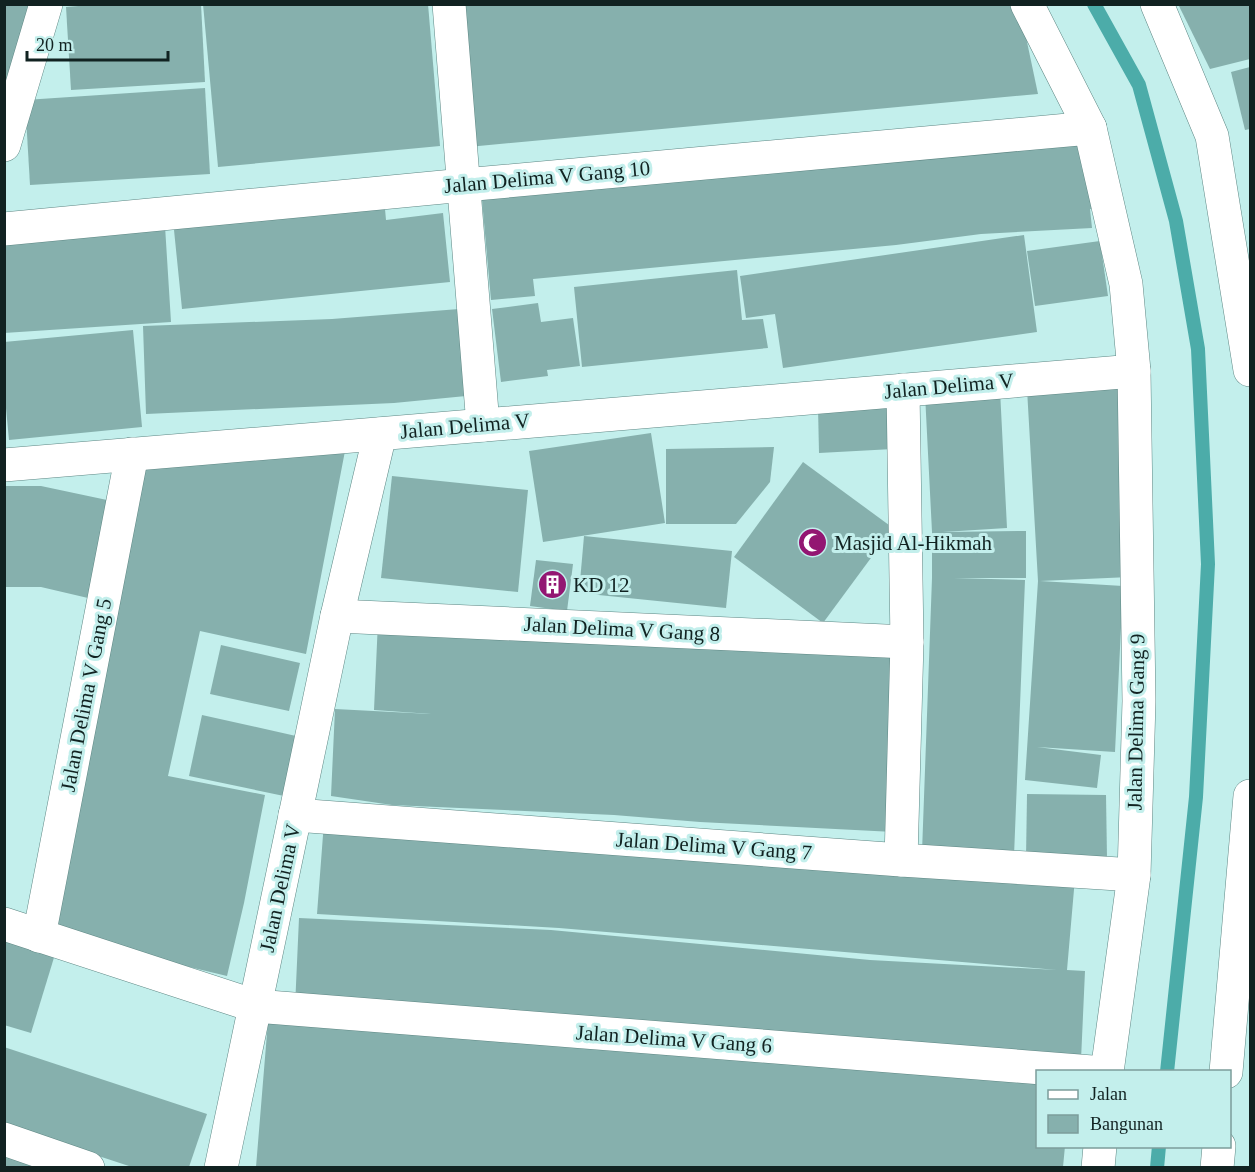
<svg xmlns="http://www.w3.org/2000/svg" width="1255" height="1172" font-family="Georgia,serif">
	<rect width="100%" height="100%" fill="#c3efec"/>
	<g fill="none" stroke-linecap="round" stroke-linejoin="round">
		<g stroke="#4caca9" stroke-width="14">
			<path d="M 1094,4 L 1139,85 L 1176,221 L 1198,349 L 1208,564 L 1196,797 L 1167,1072"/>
			<path d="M 1157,1168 L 1159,1146"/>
		</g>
	</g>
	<g fill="#86b0ad">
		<path d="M 4,4 L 33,4 L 4,89 Z"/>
		<path d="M 103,4 L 201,4 L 205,82 L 71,90 L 66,7 Z"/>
		<path d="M 203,4 L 428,4 L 440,146 L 218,167 Z"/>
		<path d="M 456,4 L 1019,4 L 1038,94 L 468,147 Z"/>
		<path d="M 1178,4 L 1250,4 L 1250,59 L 1210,69 Z"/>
		<path d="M 1250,67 L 1250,129 L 1245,130 L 1231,72 Z"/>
		<path d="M 205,88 L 210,174 L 30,185 L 25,100 Z"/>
		<path d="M 1079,133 L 1082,169 L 1094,168 L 1097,209 L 1090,209 L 1092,228 L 981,234 L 896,245 L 533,279 L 535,296 L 491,300 L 481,189 Z"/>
		<path d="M 384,198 L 386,220 L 443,213 L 450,282 L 182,309 L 173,220 Z"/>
		<path d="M 165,226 L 171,322 L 4,333 L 4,241 Z"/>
		<path d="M 1024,235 L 1037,332 L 783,368 L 775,314 L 746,318 L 740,276 Z"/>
		<path d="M 1100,241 L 1108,296 L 1035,306 L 1027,251 Z"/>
		<path d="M 737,270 L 742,320 L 763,319 L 768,348 L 582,367 L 574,287 Z"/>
		<path d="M 538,303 L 541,322 L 573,318 L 580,366 L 547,370 L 548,376 L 501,382 L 492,309 Z"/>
		<path d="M 459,309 L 466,396 L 394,403 L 146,414 L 143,326 L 332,319 Z"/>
		<path d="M 133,330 L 142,427 L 9,440 L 4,387 L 4,342 Z"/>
		<path d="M 1121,377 L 1130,577 L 1040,581 L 1123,586 L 1115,752 L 1037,747 L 1101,755 L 1097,788 L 1025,780 L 1038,581 L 1027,389 Z"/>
		<path d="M 1000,390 L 1007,528 L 943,532 L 1026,531 L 1026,578 L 954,578 L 1025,580 L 1014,856 L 922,852 L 932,578 L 932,532 L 925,394 Z"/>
		<path d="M 892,404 L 893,449 L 819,453 L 818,407 Z"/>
		<path d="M 651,433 L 665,523 L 543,542 L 529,451 Z"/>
		<path d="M 774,447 L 770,482 L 736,524 L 666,524 L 666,449 Z"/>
		<path d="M 345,451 L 306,654 L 200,631 L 168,776 L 265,795 L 244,903 L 227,976 L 127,952 L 48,929 L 105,626 L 147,463 Z"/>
		<path d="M 803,462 L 893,528 L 823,623 L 734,557 Z"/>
		<path d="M 392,476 L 528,490 L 518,592 L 381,578 Z"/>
		<path d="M 4,486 L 41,486 L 107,500 L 88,598 L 41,587 L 4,587 Z"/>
		<path d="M 584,536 L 732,551 L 726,608 L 579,593 Z"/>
		<path d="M 536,560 L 573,564 L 567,611 L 530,606 Z"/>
		<path d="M 378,621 L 904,645 L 894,832 L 700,822 L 614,815 L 392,805 L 331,796 L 335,709 L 431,714 L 374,710 Z"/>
		<path d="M 221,645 L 300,663 L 289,711 L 210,694 Z"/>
		<path d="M 202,715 L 296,736 L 284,796 L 189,776 Z"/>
		<path d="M 1027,794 L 1106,795 L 1107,858 L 1026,859 Z"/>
		<path d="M 324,822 L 1075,878 L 1067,970 L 1085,971 L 1081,1060 L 295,1007 L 299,918 L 551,930 L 870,960 L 1057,970 L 559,928 L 317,914 Z"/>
		<path d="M 4,934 L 56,951 L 31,1033 L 4,1025 Z"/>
		<path d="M 269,1009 L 1038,1071 L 1038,1146 L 1065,1146 L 1063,1167 L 256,1167 Z"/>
		<path d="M 4,1047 L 207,1114 L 189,1167 L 132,1167 L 4,1125 Z"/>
		<path d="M 4,1153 L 52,1167 L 4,1167 Z"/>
	</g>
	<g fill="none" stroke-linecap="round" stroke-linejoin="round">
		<defs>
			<g id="minor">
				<path d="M 449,4 L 483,425"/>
				<path d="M 1027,4 L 1090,128 L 1126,284 L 1134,371 L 1139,701 L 1134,875 L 1107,1072"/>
				<path d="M 1157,4 L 1212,136 L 1250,370"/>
				<path d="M 4,145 L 46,4"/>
				<path d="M 4,229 L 464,185 L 1090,128"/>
				<path d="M 4,465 L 1134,371"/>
				<path d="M 337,616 L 907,642"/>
				<path d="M 295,815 L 901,860 L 1134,875"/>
				<path d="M 901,860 L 907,642 L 903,390"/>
				<path d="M 4,924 L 255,1006 L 1092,1072"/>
				<path d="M 39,936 L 132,454"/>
				<path d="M 1226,1072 L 1250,796"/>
				<path d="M 4,1139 L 88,1168"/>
				<path d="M 221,1168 L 337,616 L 380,434"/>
				<path d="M 1098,1168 L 1100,1146"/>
				<path d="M 1217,1168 L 1219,1146"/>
			</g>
		</defs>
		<use href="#minor" stroke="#5e8784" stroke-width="34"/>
		<use href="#minor" stroke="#fff" stroke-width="33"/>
	</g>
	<defs>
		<symbol id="mosque-disc" viewBox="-11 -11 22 22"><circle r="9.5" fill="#931672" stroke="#c3efec"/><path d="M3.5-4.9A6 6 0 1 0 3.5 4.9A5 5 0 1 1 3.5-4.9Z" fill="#fff"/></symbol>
		<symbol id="building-disc" viewBox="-11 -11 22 22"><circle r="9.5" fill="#931672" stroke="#c3efec"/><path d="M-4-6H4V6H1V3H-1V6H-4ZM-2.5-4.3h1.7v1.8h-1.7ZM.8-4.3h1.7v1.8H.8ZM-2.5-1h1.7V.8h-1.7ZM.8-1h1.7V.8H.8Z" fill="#fff"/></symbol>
	</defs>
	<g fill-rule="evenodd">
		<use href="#mosque-disc" x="796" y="526" width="33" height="33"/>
		<use href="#building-disc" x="536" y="568" width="33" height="33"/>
	</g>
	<g text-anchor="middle" stroke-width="6" stroke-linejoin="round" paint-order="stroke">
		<g font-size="21" fill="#112221" stroke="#c3efec">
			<text transform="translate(547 177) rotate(-5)" y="7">Jalan Delima V Gang 10</text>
			<text transform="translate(949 386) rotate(-5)" y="7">Jalan Delima V</text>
			<text transform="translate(465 426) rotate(-5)" y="7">Jalan Delima V</text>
			<text transform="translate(622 629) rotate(3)" y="7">Jalan Delima V Gang 8</text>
			<text transform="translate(86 695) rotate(-79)" y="7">Jalan Delima V Gang 5</text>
			<text transform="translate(1136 722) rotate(-89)" y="7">Jalan Delima Gang 9</text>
			<text transform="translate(714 846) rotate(4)" y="7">Jalan Delima V Gang 7</text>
			<text transform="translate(280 888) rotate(-78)" y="7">Jalan Delima V</text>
			<text transform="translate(674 1039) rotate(4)" y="7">Jalan Delima V Gang 6</text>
		</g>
		<g font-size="21" fill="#112221" stroke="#c3efec" text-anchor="start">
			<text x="834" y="550">Masjid Al-Hikmah</text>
			<text x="573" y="592">KD 12</text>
		</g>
	</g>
	<rect width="1255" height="1172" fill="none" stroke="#112221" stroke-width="12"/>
	<rect x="1036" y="1070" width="195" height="78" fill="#c3efec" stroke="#7c9d9b" stroke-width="1.5"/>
	<rect x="1048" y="1090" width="30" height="9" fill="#ffffff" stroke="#7c9d9b" stroke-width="1.5"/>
	<text x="1090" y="1100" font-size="18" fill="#112221">Jalan</text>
	<rect x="1048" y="1115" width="30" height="18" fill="#86b0ad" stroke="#7c9d9b" stroke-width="1.5"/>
	<text x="1090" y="1130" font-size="18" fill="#112221">Bangunan</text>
	<path d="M27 51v9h141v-9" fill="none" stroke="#112221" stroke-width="3"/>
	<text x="36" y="51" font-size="18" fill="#112221" stroke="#c3efec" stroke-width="4.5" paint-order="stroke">20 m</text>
</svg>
